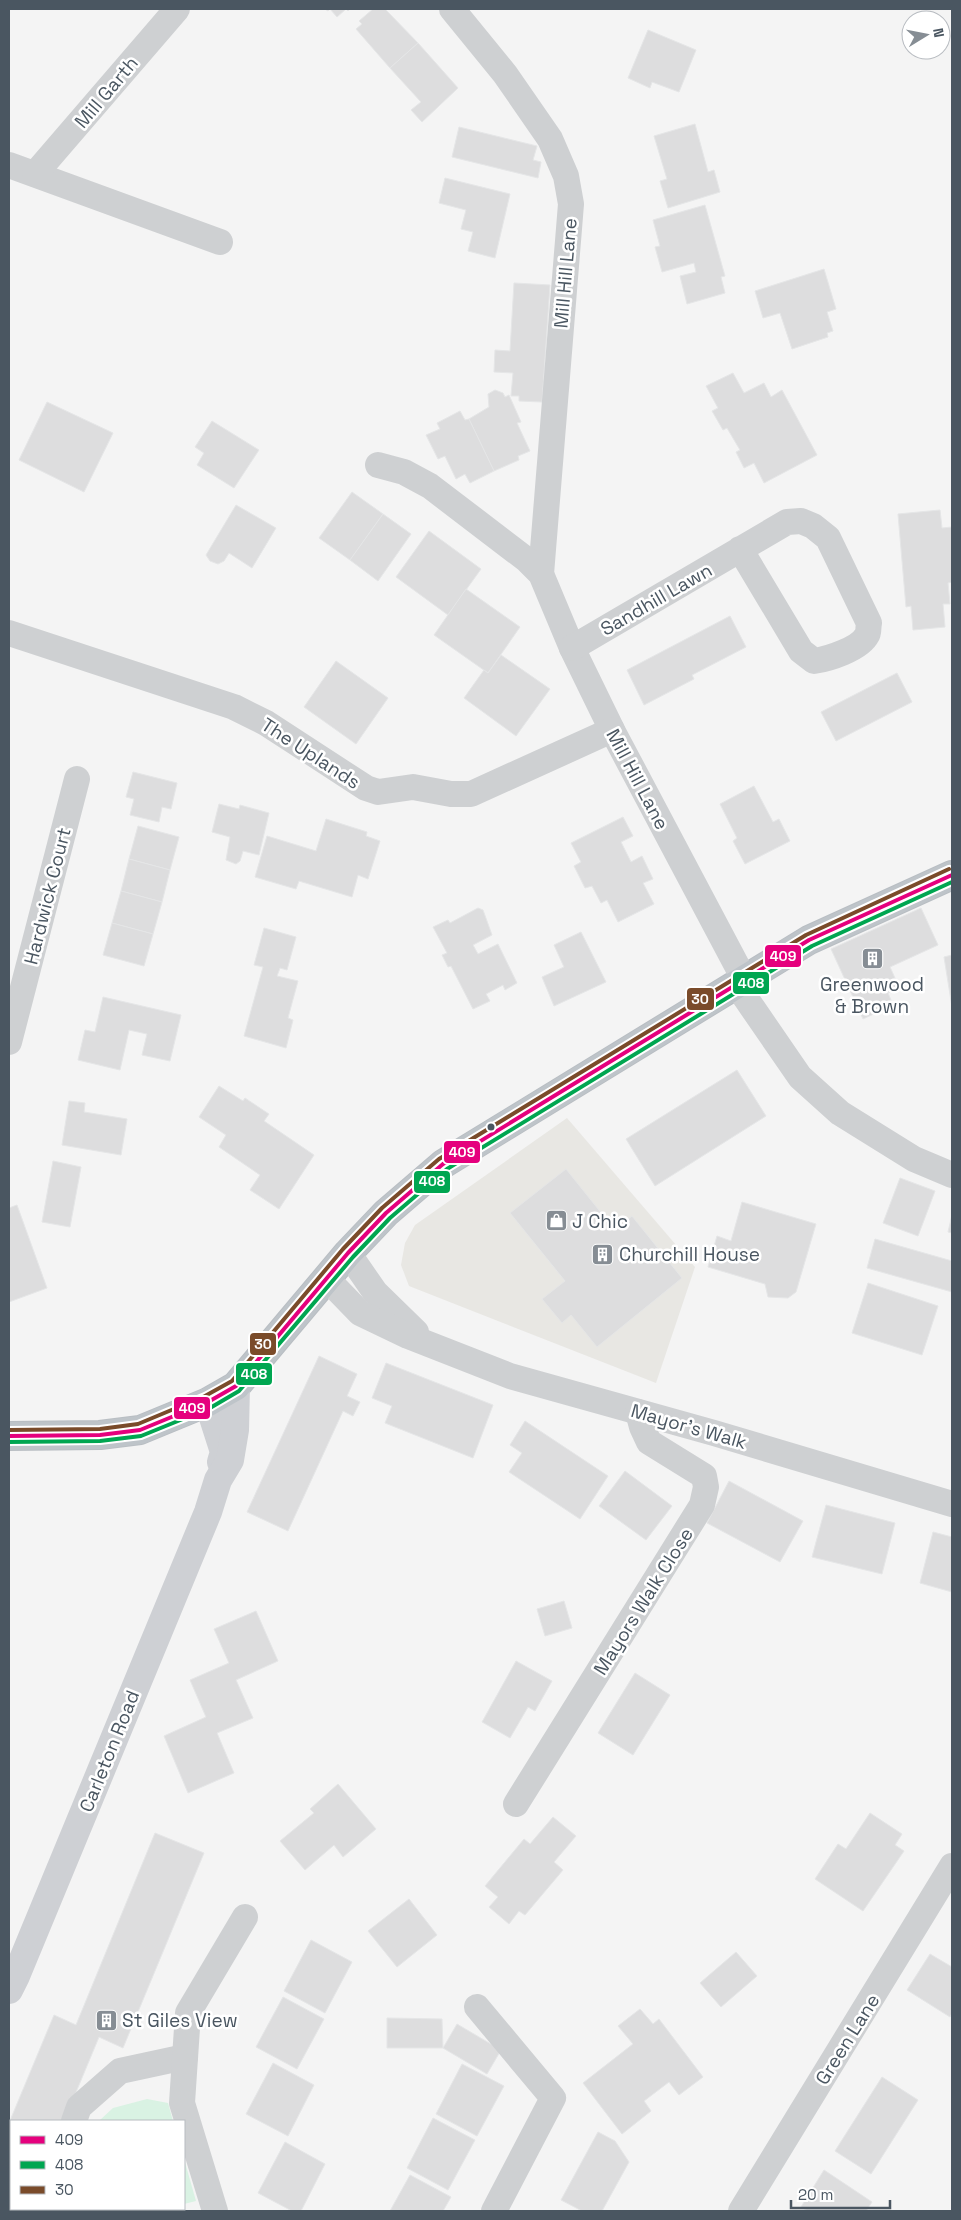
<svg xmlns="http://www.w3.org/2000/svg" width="961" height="2220" font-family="'Space Grotesk',sans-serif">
	<rect width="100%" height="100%" fill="#f4f4f4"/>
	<path fill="#e8e7e3" d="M 567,1118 L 695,1267 L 656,1383 L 409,1286 L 401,1265 L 405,1243 L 415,1225 Z"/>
	<g fill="#d9f2e3">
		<path d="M 147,2099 L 168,2103 L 173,2121 L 99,2121 L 113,2108 Z"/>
		<path d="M 184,2159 L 196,2201 L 184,2204 Z"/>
		<path d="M 72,2209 L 163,2209 L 153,2211 L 71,2211 Z"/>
	</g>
	<g fill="#ddddde" stroke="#e5e6e7">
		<path d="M 325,9 L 350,9 L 348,11 L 346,9 L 337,17 L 330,9 L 328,11 Z"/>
		<path d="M 373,9 L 385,9 L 418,43 L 390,68 L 356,29 L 362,24 L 359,21 Z"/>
		<path d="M 648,30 L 696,50 L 679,92 L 652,82 L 650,88 L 628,78 Z"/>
		<path d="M 418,43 L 458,88 L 422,122 L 411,110 L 421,102 L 390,68 Z"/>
		<path d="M 695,124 L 708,172 L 714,170 L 720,192 L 668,208 L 660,181 L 667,179 L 654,136 Z"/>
		<path d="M 459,127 L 537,146 L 533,160 L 541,162 L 538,178 L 452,157 Z"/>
		<path d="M 445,178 L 510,194 L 495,258 L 468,251 L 473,232 L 461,229 L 466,210 L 439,203 Z"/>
		<path d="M 705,205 L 725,276 L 721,277 L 725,293 L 687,304 L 680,276 L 696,272 L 694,263 L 662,272 L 655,247 L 660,246 L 653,220 Z"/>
		<path d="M 824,269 L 836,309 L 827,312 L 833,331 L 827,333 L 828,337 L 792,349 L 780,313 L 763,318 L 755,291 Z"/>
		<path d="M 514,283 L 550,285 L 542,402 L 519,401 L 519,396 L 511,396 L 513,373 L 494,372 L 495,350 L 510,351 Z"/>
		<path d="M 733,373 L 744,393 L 764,383 L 771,397 L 782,390 L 817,455 L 764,483 L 754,463 L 744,468 L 736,452 L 740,450 L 727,428 L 723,430 L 712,411 L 718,408 L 706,386 Z"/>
		<path d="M 495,390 L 503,393 L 505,397 L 509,395 L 521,422 L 517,423 L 530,451 L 518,456 L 519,460 L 494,471 L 469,419 L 489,407 L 488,394 Z"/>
		<path d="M 47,402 L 113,433 L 84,492 L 19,460 Z"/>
		<path d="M 460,411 L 465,420 L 469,419 L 494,471 L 470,483 L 465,474 L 456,479 L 445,456 L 438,459 L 426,435 L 440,429 L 437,423 Z"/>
		<path d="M 212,421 L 259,450 L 234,488 L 197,465 L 204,453 L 195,447 Z"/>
		<path d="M 352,492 L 383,514 L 350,560 L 319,538 Z"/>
		<path d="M 236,505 L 276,528 L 252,568 L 229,553 L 224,561 L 218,564 L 210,561 L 206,555 Z"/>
		<path d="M 940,510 L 942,528 L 952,527 L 952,582 L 948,583 L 950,604 L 943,604 L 945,627 L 913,630 L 911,606 L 906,607 L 898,514 Z"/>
		<path d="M 383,514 L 411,534 L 378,581 L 350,560 Z"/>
		<path d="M 429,531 L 481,569 L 448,615 L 396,577 Z"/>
		<path d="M 466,589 L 520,627 L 488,673 L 434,635 Z"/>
		<path d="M 730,616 L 746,647 L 692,675 L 694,679 L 644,705 L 627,670 Z"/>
		<path d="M 501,655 L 550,689 L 516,736 L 464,698 L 484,670 L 488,673 Z"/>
		<path d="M 336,661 L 388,698 L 356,744 L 304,707 Z"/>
		<path d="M 897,673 L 912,702 L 836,741 L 821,712 Z"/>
		<path d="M 133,772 L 177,783 L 171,809 L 162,807 L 159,822 L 130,815 L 134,799 L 126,797 Z"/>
		<path d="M 754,786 L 773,822 L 779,819 L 790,841 L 745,864 L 733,841 L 737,838 L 720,804 Z"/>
		<path d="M 219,804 L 239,809 L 240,805 L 269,813 L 259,855 L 243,851 L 240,861 L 236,864 L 226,860 L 230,837 L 212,832 Z"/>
		<path d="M 623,817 L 633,836 L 621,842 L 631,862 L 642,856 L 653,879 L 643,883 L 654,904 L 618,922 L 607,900 L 601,903 L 592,886 L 585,888 L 574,866 L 581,862 L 571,843 Z"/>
		<path d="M 326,819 L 367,832 L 366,836 L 380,841 L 368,879 L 358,875 L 352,897 L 299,881 L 296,889 L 255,877 L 267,836 L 316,851 Z"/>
		<path d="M 138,826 L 179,837 L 170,870 L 129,859 Z"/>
		<path d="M 129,859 L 170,870 L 162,902 L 121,891 Z"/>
		<path d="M 121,891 L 162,902 L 153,934 L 112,923 Z"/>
		<path d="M 478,908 L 483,910 L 492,935 L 473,945 L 478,954 L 498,944 L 517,983 L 505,990 L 503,985 L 486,994 L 490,1001 L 473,1009 L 451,966 L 448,967 L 442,955 L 447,953 L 433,927 L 448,920 L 450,923 Z"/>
		<path d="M 921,908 L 938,945 L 890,967 L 899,987 L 888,993 L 893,1005 L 863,1019 L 831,949 Z"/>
		<path d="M 112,923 L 153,934 L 144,966 L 103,955 Z"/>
		<path d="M 264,928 L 296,937 L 287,970 L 280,968 L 277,976 L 298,981 L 288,1018 L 293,1020 L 286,1048 L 244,1036 L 263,967 L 254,965 Z"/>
		<path d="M 581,932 L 606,982 L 554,1006 L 542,977 L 564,967 L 554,945 Z"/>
		<path d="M 952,955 L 952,1007 L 944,957 Z"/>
		<path d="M 103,997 L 181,1015 L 170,1061 L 142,1055 L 147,1034 L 129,1030 L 120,1070 L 78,1060 L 85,1030 L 95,1032 Z"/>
		<path d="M 737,1070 L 766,1116 L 655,1186 L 626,1139 Z"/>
		<path d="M 219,1086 L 243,1101 L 245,1098 L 269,1114 L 264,1121 L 314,1155 L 279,1209 L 250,1190 L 260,1175 L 219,1147 L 226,1135 L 199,1117 Z"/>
		<path d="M 69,1101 L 85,1103 L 84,1112 L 127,1119 L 121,1155 L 62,1145 Z"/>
		<path d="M 53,1161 L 81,1167 L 70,1227 L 42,1222 Z"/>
		<path d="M 566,1169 L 615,1230 L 632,1216 L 682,1278 L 597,1347 L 571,1315 L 562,1323 L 542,1299 L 565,1281 L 510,1213 Z"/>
		<path d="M 900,1178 L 935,1191 L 918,1236 L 883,1223 Z"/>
		<path d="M 742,1202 L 816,1224 L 796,1292 L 788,1298 L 768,1297 L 765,1284 L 708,1267 L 717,1236 L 731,1241 Z"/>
		<path d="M 17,1205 L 47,1288 L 9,1302 L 9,1208 Z"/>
		<path d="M 952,1215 L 952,1233 L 948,1232 Z"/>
		<path d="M 875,1239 L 952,1261 L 952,1292 L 867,1268 Z"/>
		<path d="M 868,1283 L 938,1306 L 922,1355 L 852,1333 Z"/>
		<path d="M 319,1356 L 357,1374 L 347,1396 L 360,1402 L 353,1416 L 343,1411 L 288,1531 L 247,1512 Z"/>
		<path d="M 386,1363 L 493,1405 L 473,1458 L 385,1423 L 392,1406 L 372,1398 Z"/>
		<path d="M 525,1421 L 608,1476 L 580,1519 L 509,1472 L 522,1453 L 510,1445 Z"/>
		<path d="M 625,1471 L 672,1506 L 646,1540 L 599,1506 Z"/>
		<path d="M 729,1481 L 803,1521 L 780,1562 L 707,1523 Z"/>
		<path d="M 826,1505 L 895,1523 L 882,1574 L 812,1557 Z"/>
		<path d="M 933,1532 L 952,1537 L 952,1592 L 920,1583 Z"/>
		<path d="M 564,1601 L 572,1628 L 545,1636 L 537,1609 Z"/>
		<path d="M 256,1611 L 278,1661 L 236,1680 L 253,1718 L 217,1733 L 234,1773 L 188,1793 L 164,1736 L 206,1717 L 190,1680 L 229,1663 L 214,1629 Z"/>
		<path d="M 516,1661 L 552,1681 L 535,1711 L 528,1707 L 510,1738 L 482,1722 Z"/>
		<path d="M 635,1673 L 670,1695 L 633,1755 L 598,1733 Z"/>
		<path d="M 338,1784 L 376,1829 L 343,1857 L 334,1845 L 305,1870 L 280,1841 L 314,1813 L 310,1809 Z"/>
		<path d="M 870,1813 L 902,1834 L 895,1845 L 904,1851 L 863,1911 L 815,1879 L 838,1844 L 846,1849 Z"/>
		<path d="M 553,1817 L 576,1836 L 554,1862 L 563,1870 L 525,1915 L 519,1911 L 509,1924 L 489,1907 L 498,1897 L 485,1886 L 524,1839 L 530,1844 Z"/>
		<path d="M 155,1833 L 204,1853 L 123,2048 L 99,2037 L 64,2121 L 11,2121 L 11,2209 L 28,2209 L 27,2211 L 9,2211 L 9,2123 L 54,2015 L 76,2025 Z"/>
		<path d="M 409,1899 L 437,1935 L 397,1967 L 368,1931 Z"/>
		<path d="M 311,1940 L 352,1962 L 325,2013 L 284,1991 Z"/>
		<path d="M 736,1952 L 757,1976 L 721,2007 L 700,1983 Z"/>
		<path d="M 930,1954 L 952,1967 L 952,2013 L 950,2017 L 907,1990 Z"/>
		<path d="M 283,1997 L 324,2019 L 297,2069 L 256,2047 Z"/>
		<path d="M 640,2009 L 653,2024 L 659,2019 L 703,2077 L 679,2095 L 669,2082 L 644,2101 L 651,2111 L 622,2134 L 583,2083 L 633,2044 L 618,2026 Z"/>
		<path d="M 387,2018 L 442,2019 L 443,2048 L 387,2048 Z"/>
		<path d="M 457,2024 L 501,2050 L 487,2074 L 443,2048 Z"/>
		<path d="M 273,2063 L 314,2085 L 288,2136 L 246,2114 Z"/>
		<path d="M 462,2064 L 504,2086 L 477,2136 L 436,2114 Z"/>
		<path d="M 882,2077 L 918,2100 L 871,2174 L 835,2151 Z"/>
		<path d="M 433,2118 L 475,2140 L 448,2190 L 407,2168 Z"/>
		<path d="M 598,2132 L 615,2141 L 629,2162 L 602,2211 L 582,2211 L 561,2200 Z"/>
		<path d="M 285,2142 L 325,2164 L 301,2211 L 292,2211 L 258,2193 Z"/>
		<path d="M 824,2170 L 872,2202 L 866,2211 L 808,2211 L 801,2207 Z"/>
		<path d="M 410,2175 L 451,2197 L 443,2211 L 390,2211 Z"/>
	</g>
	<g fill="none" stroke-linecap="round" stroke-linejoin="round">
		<defs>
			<path id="highway" d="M 9,1436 L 100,1435 L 140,1430 L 208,1402 L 236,1386 L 348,1253 L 386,1213 L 443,1164 L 809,940 L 952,875"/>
		</defs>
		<use href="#highway" stroke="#b9bec3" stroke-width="30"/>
		<g stroke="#ced0d2" stroke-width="26">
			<path d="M 452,9 L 505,74 L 550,139 L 566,176 L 571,204 L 541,574"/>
			<path d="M 9,165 L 220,242"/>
			<path d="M 35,174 L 177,9"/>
			<path d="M 378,465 L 404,472 L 430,486 L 527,560 L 541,574 L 572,648 L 612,730 L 744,979"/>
			<path d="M 9,633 L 234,707 L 266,723 L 366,788 L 378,792 L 413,787 L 451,794 L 471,794 L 612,730"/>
			<path d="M 572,648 L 787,522 L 801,521 L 813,526 L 828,538 L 869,623 C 868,627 869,632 867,635 C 860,649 828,659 814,661 L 801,651 L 740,549"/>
			<path d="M 736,984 L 800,1077 L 840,1113 L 914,1159 L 952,1175"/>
			<path d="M 9,1042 L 77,779"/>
			<path d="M 348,1253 L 375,1292 L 416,1332"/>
			<path d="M 327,1279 L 360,1313 L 408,1336 L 510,1376 L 714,1433 L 952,1504"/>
			<path d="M 516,1804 L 702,1505 L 706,1487 L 704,1476 L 649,1442 L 642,1427 L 638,1412"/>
			<path d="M 477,2007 L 553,2098 L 494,2211"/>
			<path d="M 74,2121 L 79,2107 L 120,2071 L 185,2057"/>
			<path d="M 42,2211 L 43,2209"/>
			<path d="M 215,2211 L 182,2103 L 188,2013 L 245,1917"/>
			<path d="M 741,2211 L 952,1866"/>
		</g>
		<g stroke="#ced0d4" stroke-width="28">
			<path d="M 208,1402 L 224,1452 L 221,1462"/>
			<path d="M 9,1990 L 16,1976 L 208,1512 L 218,1480 L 230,1460 L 235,1430 L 236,1386"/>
		</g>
		<use href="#highway" stroke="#bec4c9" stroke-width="28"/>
		<defs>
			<path id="bus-1" d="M 9,1436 L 100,1435 L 140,1430 L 208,1402 L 236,1386 L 348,1253 L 386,1213 L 443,1164 L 809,940 L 952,875"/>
			<path id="bus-2" d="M 9,1442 L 100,1441 L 141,1436 L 210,1408 L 239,1391 L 353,1257 L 390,1218 L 447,1169 L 812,946 L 952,882"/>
			<path id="bus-3" d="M 9,1430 L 100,1429 L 138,1424 L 205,1396 L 232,1381 L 343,1249 L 382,1208 L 439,1159 L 806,935 L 949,869"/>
		</defs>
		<use href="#bus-1" stroke="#fff" stroke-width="8"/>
		<use href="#bus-2" stroke="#fff" stroke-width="8"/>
		<use href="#bus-3" stroke="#fff" stroke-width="8"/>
		<use href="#bus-1" stroke="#e5007d" stroke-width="4"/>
		<use href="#bus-2" stroke="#00a651" stroke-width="4"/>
		<use href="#bus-3" stroke="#7a4b2a" stroke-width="4"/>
	</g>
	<defs>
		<symbol id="building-square" viewBox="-11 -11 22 22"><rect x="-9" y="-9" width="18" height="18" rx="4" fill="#868d94" stroke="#fff"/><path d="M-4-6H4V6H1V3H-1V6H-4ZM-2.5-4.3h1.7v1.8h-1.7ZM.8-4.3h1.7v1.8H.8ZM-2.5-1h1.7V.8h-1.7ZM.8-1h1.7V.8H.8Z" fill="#fff"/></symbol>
		<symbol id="shop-square" viewBox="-11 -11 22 22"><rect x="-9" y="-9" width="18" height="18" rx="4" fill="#868d94" stroke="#fff"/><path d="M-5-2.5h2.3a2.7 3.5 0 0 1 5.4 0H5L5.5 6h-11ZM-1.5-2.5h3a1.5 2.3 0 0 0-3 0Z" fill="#fff"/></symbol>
	</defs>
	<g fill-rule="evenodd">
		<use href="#building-square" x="860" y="946" width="25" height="25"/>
		<use href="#shop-square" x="544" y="1208" width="25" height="25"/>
		<use href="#building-square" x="590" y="1242" width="25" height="25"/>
		<use href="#building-square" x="94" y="2008" width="25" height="25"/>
	</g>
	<circle fill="#4a5661" stroke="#fff" stroke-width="2" cx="491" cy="1127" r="4.5"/>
	<g text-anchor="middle" stroke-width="5" stroke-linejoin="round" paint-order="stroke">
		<g font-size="19" fill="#4a5661" stroke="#fff">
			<text transform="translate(106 92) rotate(-50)" y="7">Mill Garth</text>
			<text transform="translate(565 273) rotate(-85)" y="7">Mill Hill Lane</text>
			<text transform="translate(656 599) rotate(-30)" y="7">Sandhill Lawn</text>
			<text transform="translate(311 753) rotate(33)" y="7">The Uplands</text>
			<text transform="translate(638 779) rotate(62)" y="7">Mill Hill Lane</text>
			<text transform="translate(47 896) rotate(-76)" y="7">Hardwick Court</text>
			<text transform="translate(689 1426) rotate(16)" y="7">Mayor's Walk</text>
			<text transform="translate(643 1601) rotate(-58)" y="7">Mayors Walk Close</text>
			<text transform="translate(109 1751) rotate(-68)" y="7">Carleton Road</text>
			<text transform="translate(847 2039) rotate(-58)" y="7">Green Lane</text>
		</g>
		<g font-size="19" fill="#4a5661" stroke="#fff" text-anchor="start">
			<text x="872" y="991" text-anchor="middle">Greenwood<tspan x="872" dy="22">&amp; Brown</tspan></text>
			<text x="572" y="1228">J Chic</text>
			<text x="619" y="1261">Churchill House</text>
			<text x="122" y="2027">St Giles View</text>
		</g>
	</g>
	<g stroke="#fff" stroke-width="2">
		<rect x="764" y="944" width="38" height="24" rx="5" fill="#e5007d"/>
		<rect x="732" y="971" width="38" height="24" rx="5" fill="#00a651"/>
		<rect x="686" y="987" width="29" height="24" rx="5" fill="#7a4b2a"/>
		<rect x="443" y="1140" width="38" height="24" rx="5" fill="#e5007d"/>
		<rect x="413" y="1170" width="38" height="24" rx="5" fill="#00a651"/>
		<rect x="249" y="1332" width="28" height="24" rx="5" fill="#7a4b2a"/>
		<rect x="235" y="1362" width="38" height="24" rx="5" fill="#00a651"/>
		<rect x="173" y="1396" width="38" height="24" rx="5" fill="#e5007d"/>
	</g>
	<g font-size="14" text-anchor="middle" font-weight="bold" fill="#fff">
		<text x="783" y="961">409</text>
		<text x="751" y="988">408</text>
		<text x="700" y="1004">30</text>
		<text x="462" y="1157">409</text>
		<text x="432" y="1186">408</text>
		<text x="263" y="1349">30</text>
		<text x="254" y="1379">408</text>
		<text x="192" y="1413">409</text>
	</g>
	<rect width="961" height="2220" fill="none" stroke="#4a5661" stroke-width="20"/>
	<rect x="10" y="2120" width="175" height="90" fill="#ffffff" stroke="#b7bbc0"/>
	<rect x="20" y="2136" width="25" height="8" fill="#e5007d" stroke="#b7bbc0"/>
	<text x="55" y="2145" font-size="15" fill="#4a5661">409</text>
	<rect x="20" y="2161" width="25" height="8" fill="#00a651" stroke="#b7bbc0"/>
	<text x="55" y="2170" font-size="15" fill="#4a5661">408</text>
	<rect x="20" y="2186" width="25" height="8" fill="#7a4b2a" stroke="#b7bbc0"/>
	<text x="55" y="2195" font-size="15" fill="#4a5661">30</text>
	<g transform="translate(926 35) rotate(80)"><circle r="24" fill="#ffffff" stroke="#b7bbc0"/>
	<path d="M0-4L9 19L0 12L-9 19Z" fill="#868d94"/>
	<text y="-8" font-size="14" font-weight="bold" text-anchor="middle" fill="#4a5661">N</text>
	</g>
	<path d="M791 2200v8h99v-8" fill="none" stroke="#4a5661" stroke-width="2.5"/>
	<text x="798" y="2200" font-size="15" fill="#4a5661" stroke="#ffffff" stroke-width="4" paint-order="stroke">20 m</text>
</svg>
